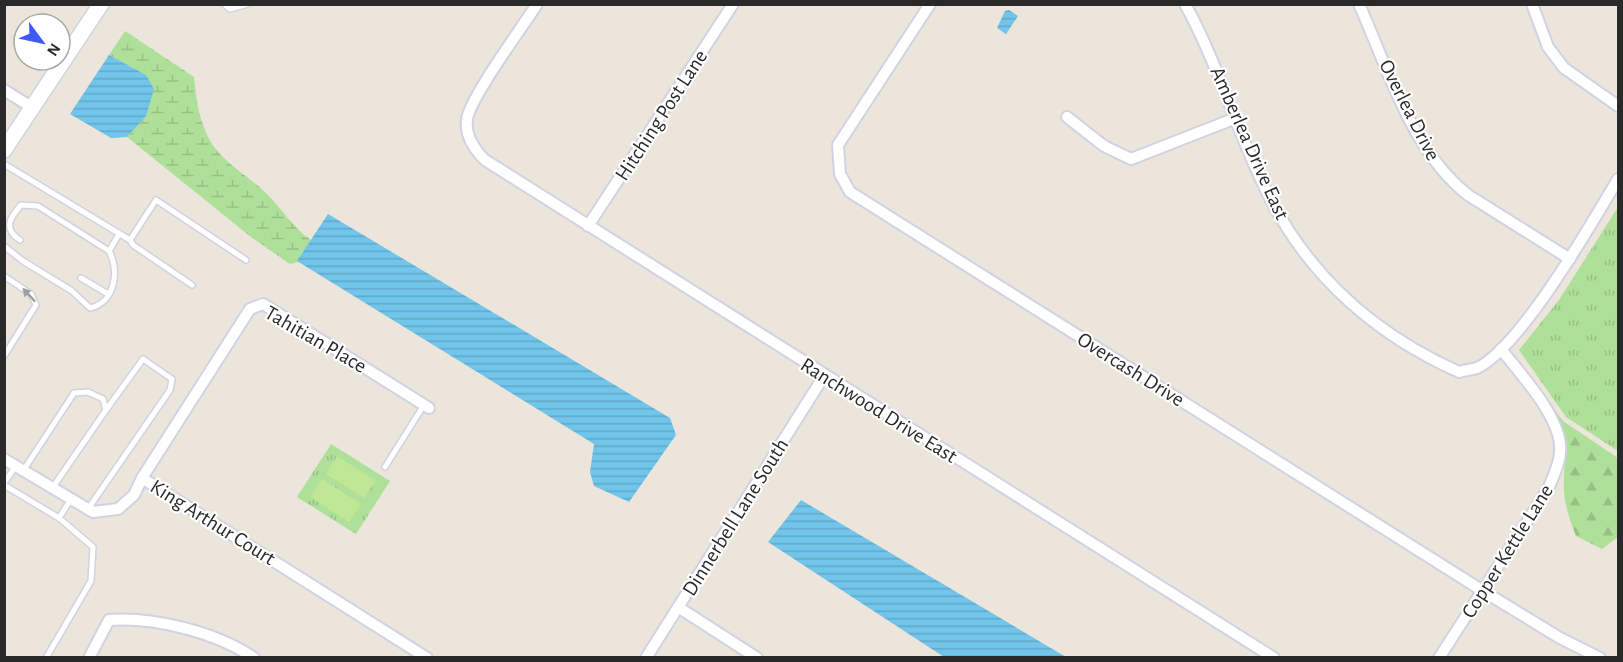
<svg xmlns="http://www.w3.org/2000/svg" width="1623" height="662" font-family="'Alegreya Sans',sans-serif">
	<defs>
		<pattern id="forest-firs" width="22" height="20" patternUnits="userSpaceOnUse" patternTransform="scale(1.5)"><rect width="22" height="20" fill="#aee099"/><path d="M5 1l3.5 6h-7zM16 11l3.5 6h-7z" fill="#96c084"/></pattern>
		<pattern id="wetland-marsh" width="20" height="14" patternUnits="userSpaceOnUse" patternTransform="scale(1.5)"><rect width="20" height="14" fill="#aee099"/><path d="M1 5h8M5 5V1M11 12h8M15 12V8" fill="none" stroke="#96c084"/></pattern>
		<pattern id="park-tufts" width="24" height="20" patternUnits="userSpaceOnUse" patternTransform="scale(1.5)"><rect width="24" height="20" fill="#aee099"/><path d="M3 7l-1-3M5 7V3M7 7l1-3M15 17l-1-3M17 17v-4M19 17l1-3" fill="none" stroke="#96c084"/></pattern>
		<pattern id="water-rules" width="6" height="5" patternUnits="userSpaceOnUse" patternTransform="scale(1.5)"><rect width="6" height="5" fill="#71c4ea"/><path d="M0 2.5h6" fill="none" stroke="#62a8c9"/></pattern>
	</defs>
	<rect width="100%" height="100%" fill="#ebe5db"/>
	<path fill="url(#forest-firs)" d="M 1554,409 L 1563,421 L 1618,458 L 1618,537 L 1602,549 L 1576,536 C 1572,526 1568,515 1566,505 C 1558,465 1576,450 1554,409 Z"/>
	<path fill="url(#wetland-marsh)" d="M 125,31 L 194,77 C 197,107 201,136 224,158 C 237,171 253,180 266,193 C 282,209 293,228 311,240 L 298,262 L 290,264 L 251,237 L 127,137 L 146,116 L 146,75 L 109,55 Z"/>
	<g fill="url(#park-tufts)">
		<path d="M 1618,207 L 1618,451 L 1566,417 L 1519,350 L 1559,300 Z"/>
		<path d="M 331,444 L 390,481 L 356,534 L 297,497 Z"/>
	</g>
	<g fill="#c0e795">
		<path d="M 337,456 L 376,481 L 364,498 L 326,474 Z"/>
		<path d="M 322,479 L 361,504 L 349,522 L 310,497 Z"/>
	</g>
	<g fill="url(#water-rules)">
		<path d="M 1009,10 L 1018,16 L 1006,34 L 997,28 L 1005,11 Z"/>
		<path d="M 109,55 L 146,75 L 154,89 L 146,116 L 127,137 L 111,138 L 70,114 Z"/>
		<path d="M 328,214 L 670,418 L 676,435 L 629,502 L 594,486 L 590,472 L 594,444 L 297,261 Z"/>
		<path d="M 801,500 L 1066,657 L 944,657 L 768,542 Z"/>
	</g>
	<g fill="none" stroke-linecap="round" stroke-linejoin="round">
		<defs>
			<g id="lane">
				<path d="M 224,4 L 230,9 L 248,4"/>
				<path d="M 4,164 L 130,240 L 156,200 L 246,260"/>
				<path d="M 20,240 C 3,229 9,219 21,205 L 38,206 L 109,251 L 119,234"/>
				<path d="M 130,240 L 133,245 L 192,285"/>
				<path d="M 4,246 L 23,261 L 72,291 L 90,308 C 115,303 120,270 109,251"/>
				<path d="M 4,276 L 31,294 L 36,305 L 4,356"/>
				<path d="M 81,278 L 108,294"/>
				<path d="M 385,467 L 424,405"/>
				<path d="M 23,471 L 74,393 L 88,392 L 103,399 L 106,410 L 53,487"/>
				<path d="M 4,483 L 16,466"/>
				<path d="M 4,485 L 59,518 L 71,499"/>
				<path d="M 88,509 L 170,390 L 172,379 L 143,359 L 106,410"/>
				<path d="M 46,658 L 91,581 L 93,547 L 59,518"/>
			</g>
			<g id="street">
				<path d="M 537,4 C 524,25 468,100 467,120 C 465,136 475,150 485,160 L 1274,658"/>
				<path d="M 930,4 L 838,145 L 840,174 L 850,192 L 1483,591 L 1560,638 L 1600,658"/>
				<path d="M 1185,4 C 1220,67 1238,137 1271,200 C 1312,279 1378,336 1459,372 C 1464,370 1471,370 1477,368 C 1520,348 1592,223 1618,179"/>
				<path d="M 1359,4 C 1388,69 1411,150 1468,195 L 1570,259"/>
				<path d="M 1532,4 L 1548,47 L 1564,68 L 1618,106"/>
				<path d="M 4,90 L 33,108"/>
				<path d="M 1067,117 L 1104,146 L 1131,159 L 1236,118"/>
				<path d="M 588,226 L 733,4"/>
				<path d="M 4,459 L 93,512 L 118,509 L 134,495 L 142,478 L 250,309 L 263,304 L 429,408"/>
				<path d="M 142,478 L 427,658"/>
				<path d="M 678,607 L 757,658"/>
				<path d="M 89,658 L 109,620 C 155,617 216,632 254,658"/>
				<path d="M 646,658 L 824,376"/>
				<path d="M 1439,658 L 1548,489 C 1553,477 1559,466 1560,453 C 1564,420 1521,375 1501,349"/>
			</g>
			<path id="secondary" d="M 4,150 L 101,4"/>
		</defs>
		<use href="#lane" stroke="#d0d3e1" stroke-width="8"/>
		<use href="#street" stroke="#d0d3e1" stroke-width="14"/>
		<use href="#secondary" stroke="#d0d3e1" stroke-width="18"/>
		<use href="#lane" stroke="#fff" stroke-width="5"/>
		<use href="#street" stroke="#fff" stroke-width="10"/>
		<use href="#secondary" stroke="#fff" stroke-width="15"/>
	</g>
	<defs><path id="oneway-solid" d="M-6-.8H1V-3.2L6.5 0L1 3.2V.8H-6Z" transform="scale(1.5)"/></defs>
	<use fill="#9f9f9f" href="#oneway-solid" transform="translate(29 295) rotate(-133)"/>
	<g text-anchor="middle" stroke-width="4.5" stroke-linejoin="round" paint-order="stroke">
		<g font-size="21" fill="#292929" stroke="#fff">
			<text transform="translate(1410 110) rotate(63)" y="7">Overlea Drive</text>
			<text transform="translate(661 115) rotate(-57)" y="7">Hitching Post Lane</text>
			<text transform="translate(1250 143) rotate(66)" y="7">Amberlea Drive East</text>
			<text transform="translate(316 339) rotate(30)" y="7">Tahitian Place</text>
			<text transform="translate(1131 369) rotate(32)" y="7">Overcash Drive</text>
			<text transform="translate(879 410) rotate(32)" y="7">Ranchwood Drive East</text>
			<text transform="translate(735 517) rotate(-58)" y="7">Dinnerbell Lane South</text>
			<text transform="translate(213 522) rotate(32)" y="7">King Arthur Court</text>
			<text transform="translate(1507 551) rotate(-58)" y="7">Copper Kettle Lane</text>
		</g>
	</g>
	<rect width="1623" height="662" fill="none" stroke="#292929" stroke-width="12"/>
	<g transform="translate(42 42) rotate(123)"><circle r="28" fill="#ffffff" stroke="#a9a9a9" stroke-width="1.5"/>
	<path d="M0-4.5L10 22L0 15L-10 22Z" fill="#3f59f3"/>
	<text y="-9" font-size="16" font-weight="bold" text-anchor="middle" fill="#292929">N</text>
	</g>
</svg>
